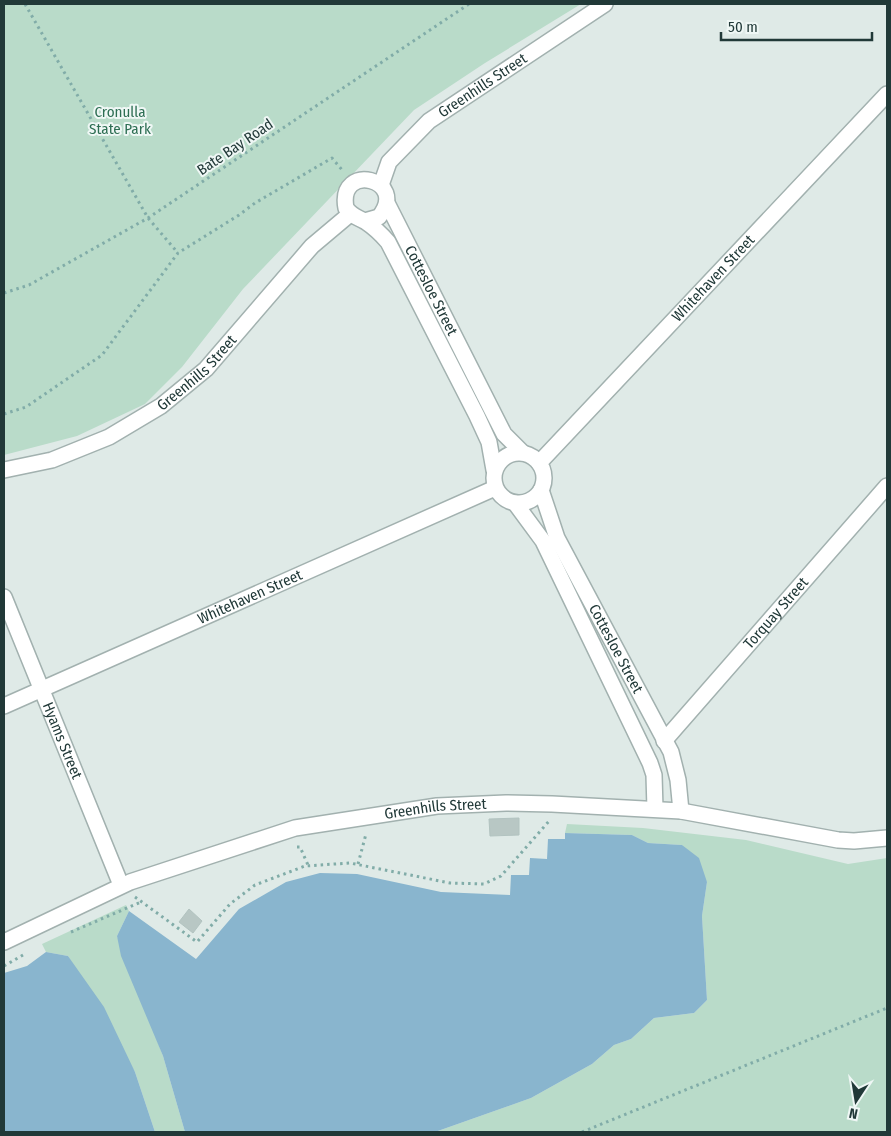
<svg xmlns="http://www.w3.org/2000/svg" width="891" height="1136" font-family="'Fira Sans Condensed',sans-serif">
	<rect width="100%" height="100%" fill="#dfeae7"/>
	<g fill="#b9dbc9">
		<path d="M 4,4 L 581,4 L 485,63 L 414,110 L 243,289 L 182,367 L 145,404 L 77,436 L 4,455 Z"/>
		<path d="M 567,824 L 643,828 L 746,840 L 848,864 L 887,858 L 887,1132 L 435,1132 L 531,1098 L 592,1064 L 614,1045 L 631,1039 L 654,1018 L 694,1013 L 707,1000 L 702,916 L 707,882 L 682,845 L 648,843 L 632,835 L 565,833 Z"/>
		<path d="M 126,905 L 129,911 L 117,936 L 163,1056 L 185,1132 L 155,1132 L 135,1072 L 68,956 L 46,952 L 42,944 Z"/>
	</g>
	<g fill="#89b5ce">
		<path d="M 565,833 L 632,835 L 648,843 L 682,845 L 699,858 L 707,882 L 702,916 L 707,1000 L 694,1013 L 654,1018 L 631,1039 L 614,1045 L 592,1064 L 531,1098 L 435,1132 L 185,1132 L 163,1056 L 121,956 L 117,936 L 129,911 L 196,959 L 239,909 L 286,882 L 320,873 L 357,874 L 441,892 L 510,895 L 511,875 L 529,875 L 530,858 L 547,859 L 548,839 L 565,839 Z"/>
		<path d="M 46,952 L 68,956 L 104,1007 L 135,1072 L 155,1132 L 4,1132 L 4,973 L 27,966 Z"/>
	</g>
	<g fill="#b8c7c4" stroke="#b2c3c0">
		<path d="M 519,818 L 519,835 L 490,836 L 489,819 Z"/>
		<path d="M 189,909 L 202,921 L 193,933 L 179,922 Z"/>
	</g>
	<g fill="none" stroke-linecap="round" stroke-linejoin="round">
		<defs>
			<g id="minor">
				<path id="s1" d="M 381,185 L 389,162 L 429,121 L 605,4"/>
				<path id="s2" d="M 387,203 L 504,434 L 523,453"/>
				<path d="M 365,221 L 379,217 C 410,179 337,161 346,208 C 352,217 358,217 366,222 C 375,228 382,235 388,242 L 477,416 L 489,442 L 494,470"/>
				<circle cx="519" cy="478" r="25"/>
				<path id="s3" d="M 539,463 L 887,94"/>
				<path id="s4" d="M 4,470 L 52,460 L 109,437 L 161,406 L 206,369 L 312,246 L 350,214"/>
				<path id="s5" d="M 541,490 L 557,538 L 671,752 L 678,780 L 681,811"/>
				<path d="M 515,503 L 543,541 L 650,763 L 654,775 L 655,809"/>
				<path id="s6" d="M 4,597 L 121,885"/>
				<path id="s7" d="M 4,706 L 495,488"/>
				<path id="s8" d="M 664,741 L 887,486"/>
				<path id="s9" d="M 4,942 L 130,882 L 295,828 L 437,806 L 506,803 L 552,804 L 681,811 L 838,840 L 854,841 L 887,838"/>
			</g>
		</defs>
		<use href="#minor" stroke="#a2b1af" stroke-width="18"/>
		<g stroke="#81aca8" stroke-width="3" stroke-dasharray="2.5 4" stroke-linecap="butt">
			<path d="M 25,4 L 148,218 L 178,253"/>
			<path d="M 4,293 L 29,285 L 148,218 L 469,4"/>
			<path d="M 4,414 L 26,407 L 102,355 L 178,253 L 239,215 L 255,203 L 332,158 L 343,171"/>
			<path d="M 297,847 L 300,847 L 308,865"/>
			<path d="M 358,864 L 366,834"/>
			<path d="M 135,897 L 197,942 L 230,904 L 255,885 L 305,866 L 350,863 L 450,883 L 484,884 L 501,876 L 550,820"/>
			<path d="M 71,932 L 141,902"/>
			<path d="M 4,966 L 23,955"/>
			<path d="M 582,1132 L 887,1008"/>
		</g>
		<use href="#minor" stroke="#fff" stroke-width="15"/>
	</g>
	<g text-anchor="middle" stroke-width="4" stroke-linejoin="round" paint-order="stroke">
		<g font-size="15" fill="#213938" stroke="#eff7f5">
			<text dy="5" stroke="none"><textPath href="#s1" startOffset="146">Greenhills Street</textPath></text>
			<text transform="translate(235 147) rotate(-34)" y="5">Bate Bay Road</text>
			<text dy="5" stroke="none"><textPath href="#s3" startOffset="254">Whitehaven Street</textPath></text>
			<text dy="5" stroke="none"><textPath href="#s2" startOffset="98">Cottesloe Street</textPath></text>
			<text dy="5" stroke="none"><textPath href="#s4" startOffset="220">Greenhills Street</textPath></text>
			<text dy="5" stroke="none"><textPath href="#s7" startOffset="269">Whitehaven Street</textPath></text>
			<text dy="5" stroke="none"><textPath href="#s8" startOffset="170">Torquay Street</textPath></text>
			<text dy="5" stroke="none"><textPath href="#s5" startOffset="176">Cottesloe Street</textPath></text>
			<text dy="5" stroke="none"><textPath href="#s6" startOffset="155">Hyams Street</textPath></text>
			<text dy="5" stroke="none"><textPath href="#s9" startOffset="455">Greenhills Street</textPath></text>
		</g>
		<g font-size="15" fill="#2d6e53" stroke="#eff7f5">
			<text x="120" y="117">Cronulla<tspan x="120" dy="17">State Park</tspan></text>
		</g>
	</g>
	<rect width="891" height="1136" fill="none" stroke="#213938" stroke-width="10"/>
	<g transform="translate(856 1101) rotate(192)" stroke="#eff7f5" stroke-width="4" paint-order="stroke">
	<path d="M0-4L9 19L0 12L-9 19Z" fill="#213938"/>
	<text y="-8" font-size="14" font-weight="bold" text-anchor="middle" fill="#213938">N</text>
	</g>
	<path d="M721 32v8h151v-8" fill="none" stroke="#213938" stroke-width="2.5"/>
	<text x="728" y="32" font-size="15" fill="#213938" stroke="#eff7f5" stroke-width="4" paint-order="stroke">50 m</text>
</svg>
